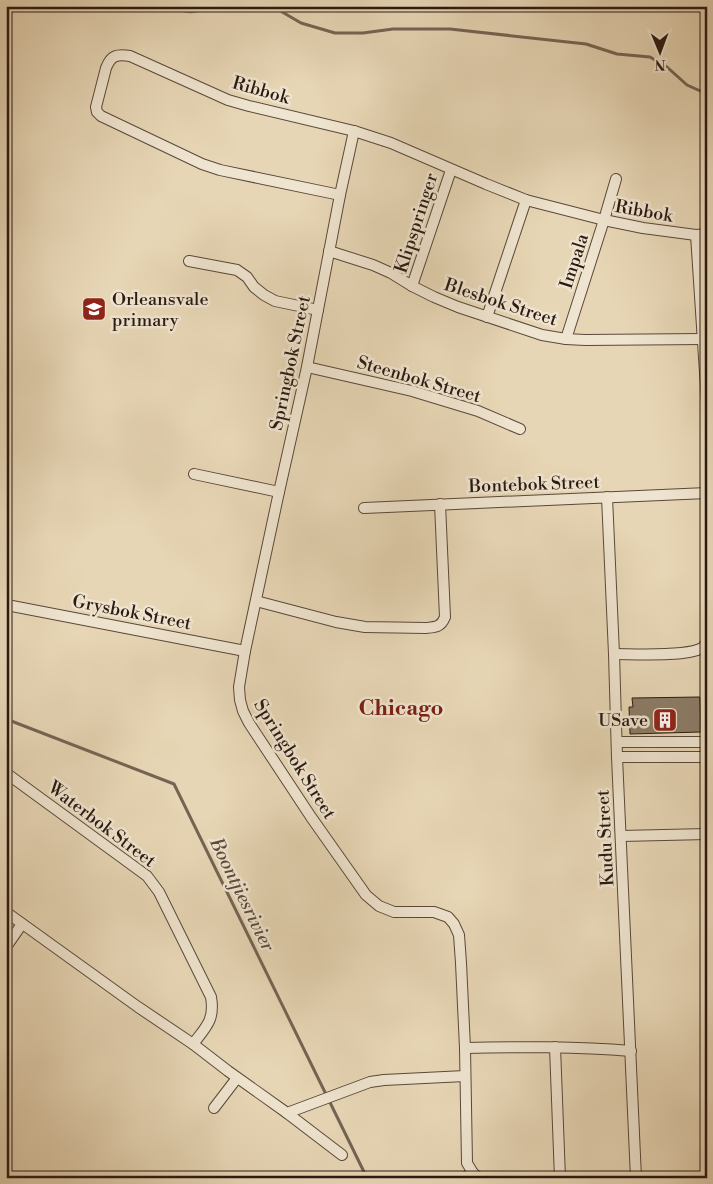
<svg xmlns="http://www.w3.org/2000/svg" width="713" height="1184" font-family="'Libre Bodoni',serif">
	<rect width="100%" height="100%" fill="#e7d6b5"/>
	<filter id="stains"><feTurbulence type="fractalNoise" baseFrequency=".004" numOctaves="4"/><feColorMatrix values="0 0 0 0 .2 0 0 0 0 .09 0 0 0 0 .02 0 0 0 .5 -.17"/></filter>
	<radialGradient id="worn" r=".72"><stop offset=".6" stop-color="#630" stop-opacity="0"/><stop offset="1" stop-color="#630" stop-opacity=".3"/></radialGradient>
	<g fill="none" stroke-linecap="round" stroke-linejoin="round">
		<g stroke="#756453" stroke-width="3">
			<path d="M 169,6 C 188,15 196,12 216,6"/>
			<path d="M 272,6 L 301,23 L 335,33 L 363,33 L 393,29 L 450,29 L 586,44 L 617,54 L 650,57 L 667,67 L 687,85 L 707,94"/>
			<path d="M 6,719 L 174,784 L 367,1178"/>
		</g>
	</g>
	<path fill="#8c7c67" stroke="#2a1a12" d="M 700,697 L 701,732 L 630,734 L 629,707 L 633,707 L 632,698 Z"/>
	<g fill="none" stroke-linecap="round" stroke-linejoin="round">
		<defs>
			<g id="minor">
				<path d="M 354,131 L 340,195 L 307,367 L 279,492 L 245,651 L 239,687 L 240,700 L 243,711 L 249,723 L 311,817 L 366,895 L 379,906 L 394,912 L 434,912 L 448,917 L 454,924 L 459,935 L 461,963 L 465,1048 L 467,1163 L 473,1173 L 479,1178"/>
				<path d="M 340,195 L 220,170 L 202,164 L 101,116 L 97,112 L 96,107 L 106,68 C 111,55 117,54 130,56 L 228,100 L 249,106 L 354,131 L 391,143 L 486,184 L 526,200 L 604,220 L 643,228 L 696,235 L 707,234"/>
				<path d="M 696,235 L 707,403"/>
				<path d="M 329,251 L 373,265 L 391,273 L 412,286 L 434,297 L 458,307 L 542,335 L 566,339 L 585,340 L 703,339"/>
				<path d="M 189,261 L 237,270 L 247,277 L 254,287 L 264,295 L 275,301 L 318,310"/>
				<path d="M 412,286 L 451,170"/>
				<path d="M 487,317 L 526,200"/>
				<path d="M 566,339 L 604,220 L 616,179"/>
				<path d="M 307,367 L 412,391 L 478,411 L 520,429"/>
				<path d="M 194,474 L 279,492"/>
				<path d="M 607,497 L 614,654 L 617,757 L 636,1178"/>
				<path d="M 364,508 L 707,493"/>
				<path d="M 256,601 L 336,622 L 365,627 L 426,628 C 436,627 441,627 445,617 L 440,504"/>
				<path d="M 12,606 L 245,651"/>
				<path d="M 614,654 C 634,654 687,657 702,648 C 704,647 705,644 707,642"/>
				<path d="M 617,742 L 707,742"/>
				<path d="M 617,757 L 707,757"/>
				<path d="M 6,773 L 147,876 L 159,892 L 211,997 C 215,1020 206,1027 193,1044"/>
				<path d="M 621,836 L 707,834"/>
				<path d="M 6,912 L 138,1007 L 193,1044 L 228,1071 L 287,1113 L 370,1082 L 384,1080 L 465,1076"/>
				<path d="M 6,947 L 22,924"/>
				<path d="M 555,1047 L 560,1178"/>
				<path d="M 465,1048 C 520,1047 575,1046 631,1051"/>
				<path d="M 214,1108 L 237,1078"/>
				<path d="M 287,1113 L 342,1155"/>
				<path d="M 464,1178 L 473,1173"/>
			</g>
		</defs>
		<use href="#minor" stroke="#59493b" stroke-width="12"/>
		<use href="#minor" stroke="#efe4cf" stroke-width="10"/>
	</g>
	<defs>
		<symbol id="school-square" viewBox="-11 -11 22 22"><rect x="-9" y="-9" width="18" height="18" rx="4" fill="#8f2418" stroke="#efe4cf"/><path d="M0-5L7-2L0 1L-7-2ZM-4 1L0 2.5L4 1V4Q0 6-4 4Z" fill="#fff"/></symbol>
		<symbol id="building-square" viewBox="-11 -11 22 22"><rect x="-9" y="-9" width="18" height="18" rx="4" fill="#8f2418" stroke="#efe4cf"/><path d="M-4-6H4V6H1V3H-1V6H-4ZM-2.5-4.3h1.7v1.8h-1.7ZM.8-4.3h1.7v1.8H.8ZM-2.5-1h1.7V.8h-1.7ZM.8-1h1.7V.8H.8Z" fill="#fff"/></symbol>
	</defs>
	<g fill-rule="evenodd">
		<use href="#school-square" x="80" y="295" width="28" height="28"/>
		<use href="#building-square" x="651" y="706" width="28" height="28"/>
	</g>
	<g text-anchor="middle" stroke-width="5" stroke-linejoin="round" paint-order="stroke">
		<g font-size="18" fill="#2a1a12" stroke="#efe4cf">
			<text transform="translate(261 90) rotate(16)" y="6">Ribbok</text>
			<text transform="translate(644 211) rotate(10)" y="6">Ribbok</text>
			<text transform="translate(416 223) rotate(-72)" y="6">Klipspringer</text>
			<text transform="translate(574 261) rotate(-72)" y="6">Impala</text>
			<text transform="translate(501 302) rotate(18)" y="6">Blesbok Street</text>
			<text transform="translate(290 363) rotate(-78)" y="6">Springbok Street</text>
			<text transform="translate(419 379) rotate(16)" y="6">Steenbok Street</text>
			<text transform="translate(534 484) rotate(-2)" y="6">Bontebok Street</text>
			<text transform="translate(132 612) rotate(11)" y="6">Grysbok Street</text>
			<text transform="translate(295 759) rotate(58)" y="6">Springbok Street</text>
			<text transform="translate(102 824) rotate(37)" y="6">Waterbok Street</text>
			<text transform="translate(605 838) rotate(-93)" y="6">Kudu Street</text>
		</g>
		<g font-size="18" fill="#2a1a12" stroke="#efe4cf" text-anchor="start">
			<text x="112" y="305">Orleansvale<tspan x="112" dy="21">primary</tspan></text>
			<text x="648" y="726" text-anchor="end">USave</text>
		</g>
		<g font-size="19" font-style="italic" fill="#5c4c3d" stroke="#efe4cf">
			<text transform="translate(243 894) rotate(64)" y="7">Boontjiesrivier</text>
		</g>
		<g font-size="22" font-weight="bold" fill="#7a1f14" stroke="#efe4cf">
			<text x="401" y="715">Chicago</text>
		</g>
	</g>
	<rect width="713" height="1184" fill="none" stroke="#e7d6b5" stroke-width="25"/>
	<rect x="8" y="8" width="698" height="1169" fill="none" stroke="#2a1a12" stroke-width="2.5"/>
	<rect x="12" y="12" width="688" height="1159" fill="none" stroke="#2a1a12"/>
	<g transform="translate(660 52) rotate(179)" stroke="#efe4cf" stroke-width="4" paint-order="stroke">
	<path d="M0-4L9 19L0 12L-9 19Z" fill="#2a1a12"/>
	<text y="-8" font-size="14" font-weight="bold" text-anchor="middle" fill="#2a1a12">N</text>
	</g>
	<rect width="100%" height="100%" filter="url(#stains)"/>
	<rect width="100%" height="100%" fill="url(#worn)"/>
</svg>
